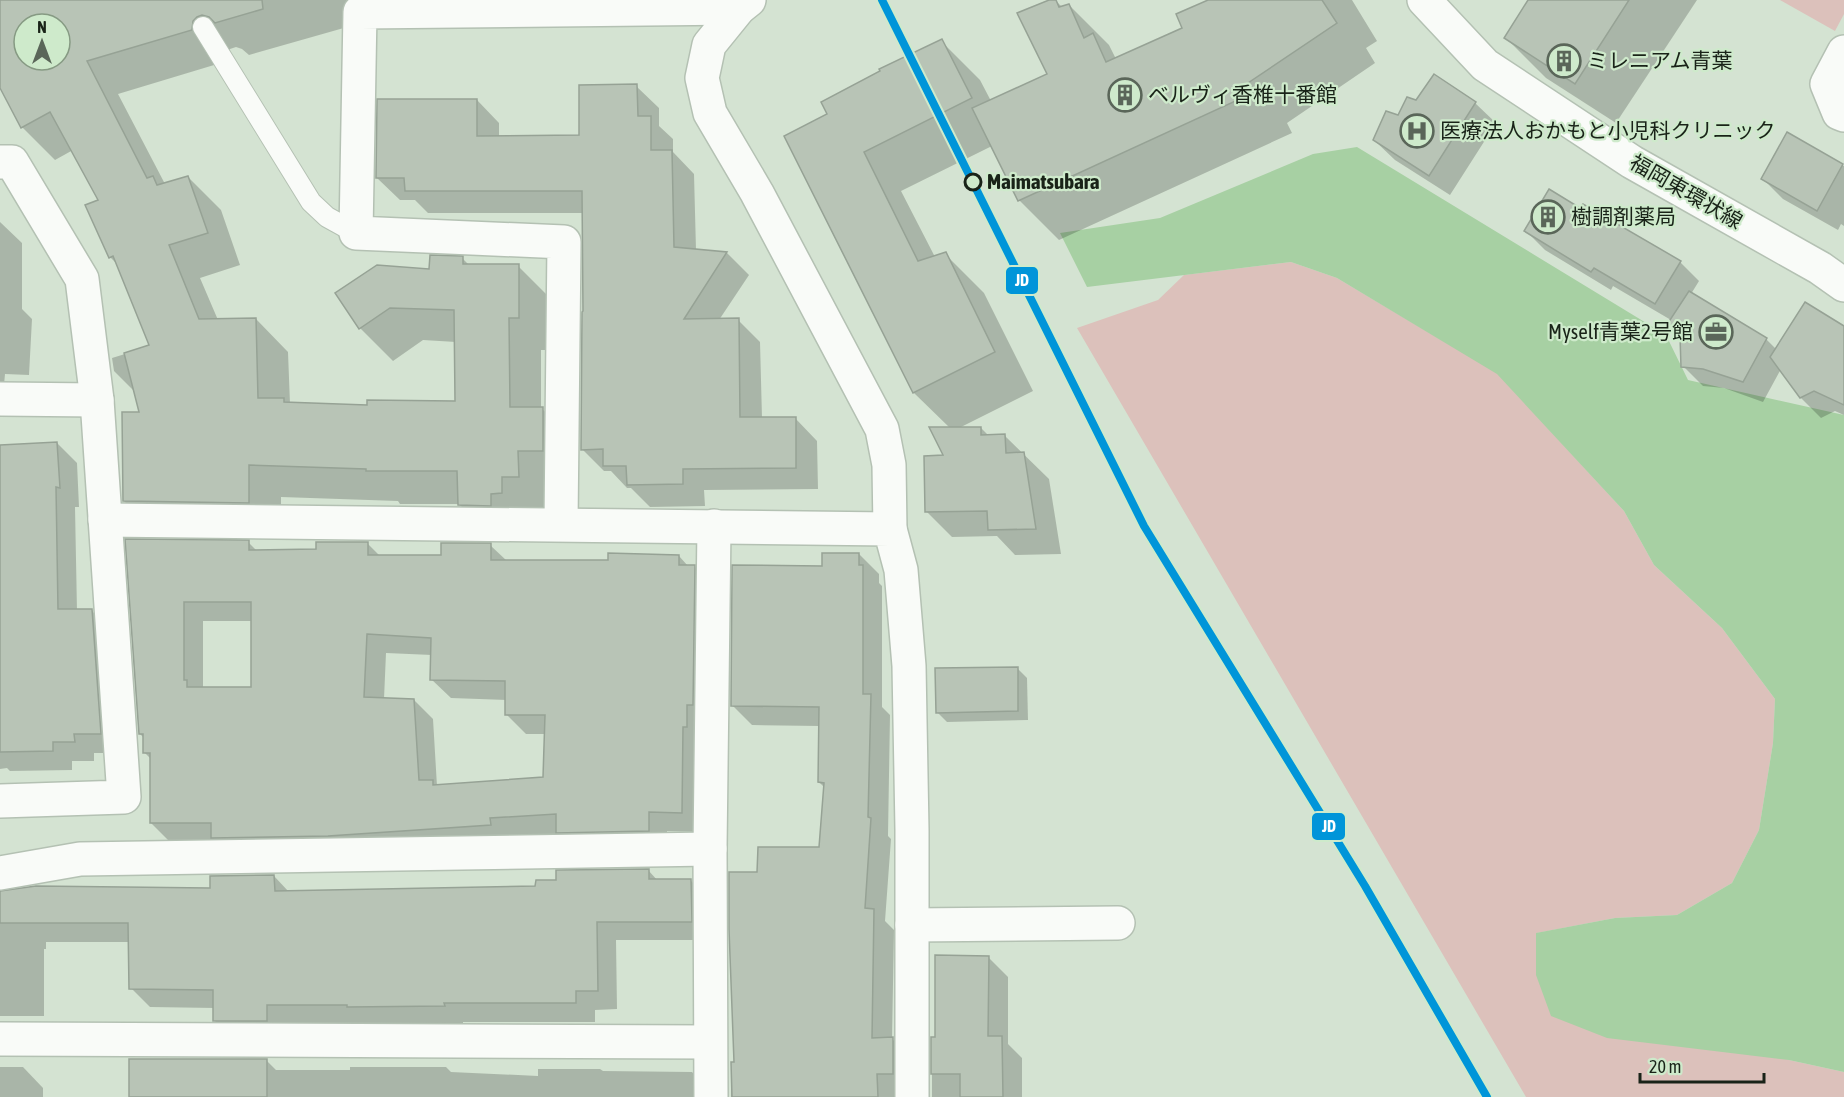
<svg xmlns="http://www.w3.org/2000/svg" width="1844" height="1097" font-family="'Asap Condensed','Noto Sans JP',sans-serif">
	<rect width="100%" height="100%" fill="#d4e3d2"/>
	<g fill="#dcc1bb">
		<path d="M 1780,0 L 1844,0 L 1844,14 L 1835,31 Z"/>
		<path d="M 1291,262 L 1337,278 L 1497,373 L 1624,511 L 1654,565 L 1722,628 L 1775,699 L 1773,743 L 1759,830 L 1732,883 L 1677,915 L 1615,918 L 1537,933 L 1789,1060 L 1844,1072 L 1844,1097 L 1526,1097 L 1077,328 L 1158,300 L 1184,275 Z"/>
	</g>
	<path fill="#a7d0a3" d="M 1357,147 L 1666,335 L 1688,380 L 1844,415 L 1844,1072 L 1789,1060 L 1607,1038 L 1551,1016 L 1536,975 L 1536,933 L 1615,918 L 1677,915 L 1732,883 L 1759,830 L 1773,743 L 1775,699 L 1722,628 L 1654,565 L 1624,511 L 1497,374 L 1337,278 L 1291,262 L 1087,287 L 1060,233 L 1160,218 L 1313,154 Z"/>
	<g fill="#0003" fill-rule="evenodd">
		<path d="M 0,0 L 620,0 L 393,14 L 249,55 L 242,49 L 236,47 L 230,49 L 225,54 L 224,62 L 118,94 L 165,184 L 188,177 L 221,210 L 240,265 L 200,278 L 218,320 L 256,319 L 288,352 L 290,404 L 368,406 L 457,403 L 456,342 L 423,340 L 393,361 L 360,328 L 337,293 L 431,271 L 462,258 L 470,266 L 518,266 L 551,299 L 551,350 L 541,350 L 541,408 L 576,441 L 551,509 L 492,537 L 459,504 L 400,504 L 398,501 L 281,497 L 281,535 L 157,534 L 124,501 L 196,420 L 147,404 L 114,371 L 112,358 L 151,346 L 119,266 L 110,257 L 100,200 L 73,150 L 55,160 L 22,127 L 0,85 ZM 24,24 L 60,24 L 60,60 L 24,60 Z"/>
		<path d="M 1053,0 L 1055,0 L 1062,7 L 1069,5 L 1109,45 L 1116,59 L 1184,29 L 1211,0 L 1352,0 L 1377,41 L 1366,48 L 1375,63 L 1287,123 L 1292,133 L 1059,240 L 1019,200 L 992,146 L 901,191 L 935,257 L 945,254 L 984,293 L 1033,391 L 959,428 L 981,428 L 989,436 L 1005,436 L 1049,479 L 1061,554 L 1015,555 L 997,536 L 952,537 L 926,511 L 946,457 L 950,428 L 914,393 L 786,136 L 829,114 L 941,41 L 980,80 L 991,101 L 1049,74 Z"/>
		<path d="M 1530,0 L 1697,0 L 1616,123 L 1546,78 L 1505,37 Z"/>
		<path d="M 1435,76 L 1475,103 L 1496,123 L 1450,195 L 1395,160 L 1374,140 L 1417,101 Z"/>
		<path d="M 636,86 L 659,108 L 659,126 L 673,139 L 673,152 L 694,174 L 696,250 L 727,253 L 749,275 L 719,320 L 738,320 L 760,342 L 762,418 L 795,418 L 817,441 L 818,489 L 704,490 L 705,506 L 650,507 L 631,488 L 627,488 L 611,471 L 604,471 L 582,449 L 584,213 L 428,213 L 415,200 L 400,200 L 377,178 L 477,100 L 499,123 L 499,137 L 580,136 Z"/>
		<path d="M 1787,134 L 1844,166 L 1844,226 L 1841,224 L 1838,230 L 1783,199 L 1763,179 Z"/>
		<path d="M 1581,210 L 1680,262 L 1699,281 L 1691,294 L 1766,339 L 1777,350 L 1844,327 L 1844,415 L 1835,411 L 1821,418 L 1801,398 L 1781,369 L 1763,402 L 1724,388 L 1703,386 L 1683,366 L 1682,340 L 1668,326 L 1671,320 L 1613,286 L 1611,290 L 1545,250 L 1526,231 Z"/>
		<path d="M 0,222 L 22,243 L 22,309 L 32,319 L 29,375 L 5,374 L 4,385 L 0,385 Z"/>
		<path d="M 57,443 L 77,463 L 79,507 L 75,507 L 77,611 L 92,611 L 112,631 L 120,753 L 94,753 L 94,761 L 72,761 L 72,770 L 10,771 L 7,768 L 0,769 L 0,447 Z"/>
		<path d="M 127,540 L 248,542 L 258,552 L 317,550 L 367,543 L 380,556 L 443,556 L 490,545 L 507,561 L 609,561 L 679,556 L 688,566 L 694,566 L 714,586 L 701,832 L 667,831 L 667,850 L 577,851 L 559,834 L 509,837 L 170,842 L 151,823 L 151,759 L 144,752 L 144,738 L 140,734 ZM 203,621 L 253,621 L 253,688 L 203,688 ZM 386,653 L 432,655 L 431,679 L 451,698 L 507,700 L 506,714 L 526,734 L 546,734 L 544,778 L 437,786 L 433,719 L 414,700 L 384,699 Z"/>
		<path d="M 859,554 L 879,574 L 879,583 L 882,586 L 882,707 L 890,715 L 888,836 L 891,839 L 885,921 L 894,930 L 892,1039 L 913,1059 L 913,1097 L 731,1097 L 731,1073 L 733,1073 L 736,1063 L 758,874 L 821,848 L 825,788 L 819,782 L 820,726 L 752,725 L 732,705 L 824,568 Z"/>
		<path d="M 1017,668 L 1027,678 L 1028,720 L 947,722 L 937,712 Z"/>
		<path d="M 648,870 L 658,881 L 691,881 L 710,900 L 710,940 L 616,940 L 617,1009 L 595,1010 L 595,1022 L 463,1022 L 463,1024 L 368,1026 L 365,1023 L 285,1023 L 285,1040 L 234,1040 L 215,1021 L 215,1008 L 150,1007 L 131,988 L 130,942 L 46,942 L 46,949 L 44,949 L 44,1016 L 0,1016 L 0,893 L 212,889 L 274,876 L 289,892 L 537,887 L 558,882 Z"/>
		<path d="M 988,957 L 1008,977 L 1008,1044 L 1022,1058 L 1022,1097 L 932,1097 L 932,1038 L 937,1038 Z"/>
		<path d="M 266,1060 L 276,1070 L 350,1070 L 350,1067 L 446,1067 L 451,1072 L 538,1076 L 538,1069 L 600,1069 L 603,1071 L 692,1072 L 712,1093 L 712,1097 L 130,1097 Z"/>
		<path d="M 0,1067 L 23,1067 L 43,1088 L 43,1097 L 0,1097 Z"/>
	</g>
	<g fill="#b8c4b6" stroke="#96a295" stroke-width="1.5" fill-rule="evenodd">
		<path d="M 0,0 L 262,0 L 263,9 L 215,23 L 209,17 L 202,15 L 197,17 L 193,21 L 192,30 L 87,61 L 147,178 L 153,176 L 157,185 L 188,176 L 208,233 L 169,245 L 199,319 L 256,318 L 258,398 L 284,398 L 284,402 L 367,405 L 367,400 L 455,401 L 454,310 L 390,308 L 359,329 L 335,293 L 377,265 L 429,269 L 430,255 L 463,256 L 463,264 L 519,264 L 519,318 L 509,318 L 510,407 L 543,407 L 543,451 L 518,451 L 519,477 L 502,477 L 502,493 L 491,494 L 491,506 L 458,505 L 457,471 L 366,471 L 366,469 L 249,465 L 249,503 L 123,501 L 122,412 L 139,412 L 124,353 L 149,345 L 113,256 L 109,258 L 85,205 L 98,200 L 50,112 L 21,128 L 0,88 ZM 24,24 L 60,24 L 60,60 L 24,60 Z"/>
		<path d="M 1049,0 L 1056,0 L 1059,7 L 1069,4 L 1084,38 L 1093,33 L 1106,62 L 1182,28 L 1176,14 L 1208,0 L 1322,0 L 1337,23 L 1248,83 L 1253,93 L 1018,201 L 972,108 L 1047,74 L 1017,13 Z"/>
		<path d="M 1528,0 L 1629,0 L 1575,84 L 1504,38 Z"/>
		<path d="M 942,39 L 972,98 L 864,152 L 918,261 L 946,252 L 995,352 L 913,393 L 784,136 L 827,114 L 821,102 L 880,71 L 879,69 Z"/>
		<path d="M 1434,74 L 1476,102 L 1429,176 L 1373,140 L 1386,111 L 1398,115 L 1407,97 L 1416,100 Z"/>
		<path d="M 637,84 L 638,116 L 651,116 L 651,150 L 672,150 L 674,247 L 727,252 L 684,319 L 739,318 L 740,417 L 796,417 L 796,468 L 683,469 L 683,484 L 627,485 L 626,466 L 603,466 L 603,449 L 581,450 L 582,312 L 583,311 L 582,191 L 405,191 L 404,178 L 376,178 L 377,99 L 477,99 L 477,136 L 579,135 L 579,85 Z"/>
		<path d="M 1787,132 L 1843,164 L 1817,211 L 1761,179 Z"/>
		<path d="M 1549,189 L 1580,208 L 1583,204 L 1681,261 L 1655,304 L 1594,268 L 1591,272 L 1524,231 Z"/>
		<path d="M 1689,291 L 1767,338 L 1743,382 L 1703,369 L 1681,367 L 1680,336 L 1666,326 Z"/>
		<path d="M 1805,302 L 1844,326 L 1844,405 L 1814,391 L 1800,398 L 1770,357 Z"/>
		<path d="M 929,427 L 981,427 L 981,435 L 1005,434 L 1006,453 L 1024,452 L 1036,529 L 988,530 L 987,511 L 925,512 L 924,456 L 943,455 Z"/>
		<path d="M 57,442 L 60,488 L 56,487 L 58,609 L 92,609 L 101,734 L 74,734 L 75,742 L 53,742 L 53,751 L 0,752 L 0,445 Z"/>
		<path d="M 125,539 L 249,540 L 249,550 L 316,549 L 316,542 L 368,542 L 368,555 L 441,555 L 441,543 L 491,543 L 491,560 L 608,560 L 608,553 L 679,555 L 679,565 L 695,565 L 693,705 L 687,705 L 687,727 L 683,727 L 682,813 L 649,812 L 649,831 L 556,833 L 556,814 L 490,818 L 491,825 L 328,836 L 211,838 L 211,823 L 150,823 L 150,753 L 143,753 L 143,734 L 139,734 ZM 184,602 L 251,602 L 251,687 L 187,687 L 187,680 L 184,680 ZM 367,634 L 431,638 L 430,680 L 505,681 L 505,715 L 545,715 L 543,777 L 433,785 L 433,780 L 419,780 L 414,699 L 364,697 Z"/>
		<path d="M 822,553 L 859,553 L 859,565 L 863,565 L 863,694 L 871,694 L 868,817 L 871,818 L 865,908 L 874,909 L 872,1038 L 893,1037 L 893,1074 L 877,1074 L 878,1097 L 732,1097 L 731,1062 L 734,1062 L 729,929 L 729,872 L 757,872 L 758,847 L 819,847 L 824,783 L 818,782 L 819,707 L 731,706 L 732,565 L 822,566 Z"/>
		<path d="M 1018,667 L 1018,711 L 936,713 L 935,668 Z"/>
		<path d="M 649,869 L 649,879 L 691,879 L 692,922 L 597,922 L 598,991 L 576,991 L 576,1003 L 444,1003 L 445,1006 L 347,1007 L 347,1005 L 267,1005 L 267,1021 L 213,1021 L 213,990 L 129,989 L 128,923 L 0,923 L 0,891 L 36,886 L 210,888 L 210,876 L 274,875 L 275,891 L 535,886 L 536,880 L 556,880 L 556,870 Z"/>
		<path d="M 935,955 L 989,956 L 988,1036 L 1002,1036 L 1003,1097 L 960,1097 L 960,1074 L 931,1074 L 931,1037 L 935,1037 Z"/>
		<rect x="129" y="1059" width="138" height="38"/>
	</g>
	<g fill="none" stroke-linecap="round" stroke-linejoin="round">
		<defs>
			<path id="lane" d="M 203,27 L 311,202 L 327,217 L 356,233"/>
			<g id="street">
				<path d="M 1844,52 L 1827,84 L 1839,113 L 1844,115"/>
				<path d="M 0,162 L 12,162 L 82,279 L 97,400 L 124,797 L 0,801"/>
				<path d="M 0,399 L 97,400"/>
				<path d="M 105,520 L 890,529 L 901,570 L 909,666 L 912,830 L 912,1097"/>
				<path d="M 561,524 L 564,242 L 356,233 L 360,12 L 739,8"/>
				<path d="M 0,873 L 80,859 L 710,849"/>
				<path d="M 912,925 L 1118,923"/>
				<path d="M 0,1039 L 710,1042"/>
				<path d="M 711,1097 L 710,849 L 714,526"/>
			</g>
			<path id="secondary" d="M 749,0 L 739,8 L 709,45 L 702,78 L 710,113 L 757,193 L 882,429 L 889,465 L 890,529"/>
			<path id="primary" d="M 1424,0 L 1485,65 L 1632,162 L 1820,268 L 1844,285"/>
		</defs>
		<use href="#lane" stroke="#b4c1b3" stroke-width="22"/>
		<use href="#street" stroke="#b4c1b3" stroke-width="36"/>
		<use href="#secondary" stroke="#b4c1b3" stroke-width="36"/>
		<use href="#primary" stroke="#b4c1b3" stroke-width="36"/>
		<use href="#lane" stroke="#f9fbf8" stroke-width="20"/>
		<use href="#street" stroke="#f9fbf8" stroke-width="33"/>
		<use href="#secondary" stroke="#f9fbf8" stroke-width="33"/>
		<use href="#primary" stroke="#f9fbf8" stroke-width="33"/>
		<defs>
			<path id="rail-1" d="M 882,0 L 1144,526 L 1365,886 L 1487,1097"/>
		</defs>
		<use href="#rail-1" stroke="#ceeacb" stroke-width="12"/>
		<use href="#rail-1" stroke="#0095d9" stroke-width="8"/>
	</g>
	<defs>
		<symbol id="building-ring" viewBox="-11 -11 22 22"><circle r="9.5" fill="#ceeacb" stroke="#5a6659" stroke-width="1.5"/><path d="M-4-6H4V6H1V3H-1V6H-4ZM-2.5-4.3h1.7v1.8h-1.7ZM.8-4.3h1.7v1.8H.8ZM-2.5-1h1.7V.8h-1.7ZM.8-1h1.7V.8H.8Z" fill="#5a6659"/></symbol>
		<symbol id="hospital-ring" viewBox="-11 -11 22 22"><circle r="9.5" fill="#ceeacb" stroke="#5a6659" stroke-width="1.5"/><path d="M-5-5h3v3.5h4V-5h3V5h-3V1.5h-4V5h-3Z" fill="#5a6659"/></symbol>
		<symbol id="office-ring" viewBox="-11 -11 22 22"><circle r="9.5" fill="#ceeacb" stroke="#5a6659" stroke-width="1.5"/><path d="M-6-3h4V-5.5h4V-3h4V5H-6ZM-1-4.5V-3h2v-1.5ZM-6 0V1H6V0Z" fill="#5a6659"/></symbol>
	</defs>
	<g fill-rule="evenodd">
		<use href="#building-ring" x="1545" y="42" width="38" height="38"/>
		<use href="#building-ring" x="1106" y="76" width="38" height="38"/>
		<use href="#hospital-ring" x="1398" y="112" width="38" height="38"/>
		<use href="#building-ring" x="1529" y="198" width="38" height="38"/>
		<use href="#office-ring" x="1697" y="313" width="38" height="38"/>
	</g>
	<circle fill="#ceeacb" stroke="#192318" stroke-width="3" cx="973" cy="182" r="8"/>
	<g text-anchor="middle" stroke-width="4.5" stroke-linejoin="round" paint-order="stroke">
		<g font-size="21" fill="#192318" stroke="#ceeacb" text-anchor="start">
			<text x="1587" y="68">ミレニアム青葉</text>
			<text x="1148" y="102">ベルヴィ香椎十番館</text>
			<text x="1440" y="138">医療法人おかもと小児科クリニック</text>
			<text x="1571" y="224">樹調剤薬局</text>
			<text x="1693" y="339" text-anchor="end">Myself青葉2号館</text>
		</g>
		<g font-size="21" font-weight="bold" fill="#192318" stroke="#ceeacb" text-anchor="start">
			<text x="987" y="189">Maimatsubara</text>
		</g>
		<g font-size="21" fill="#192318" stroke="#ceeacb">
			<text transform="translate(1686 192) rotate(30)" y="7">福岡東環状線</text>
		</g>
	</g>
	<g stroke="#ceeacb" stroke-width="2">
		<rect x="1005" y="266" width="34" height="29" rx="6" fill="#0095d9"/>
		<rect x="1311" y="812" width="35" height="29" rx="6" fill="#0095d9"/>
	</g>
	<g font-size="16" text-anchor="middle" font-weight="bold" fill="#fff">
		<text x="1022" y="286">JD</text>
		<text x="1329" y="832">JD</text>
	</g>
	<g transform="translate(42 42)"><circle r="28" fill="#ceeacb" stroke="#869a83" stroke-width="1.5"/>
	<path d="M0-4.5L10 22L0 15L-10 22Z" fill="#5a6659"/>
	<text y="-9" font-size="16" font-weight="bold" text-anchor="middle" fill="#192318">N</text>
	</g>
	<path d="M1640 1073v9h124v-9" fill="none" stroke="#192318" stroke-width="3"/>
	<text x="1649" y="1073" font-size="18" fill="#192318" stroke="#ceeacb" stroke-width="4.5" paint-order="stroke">20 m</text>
</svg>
